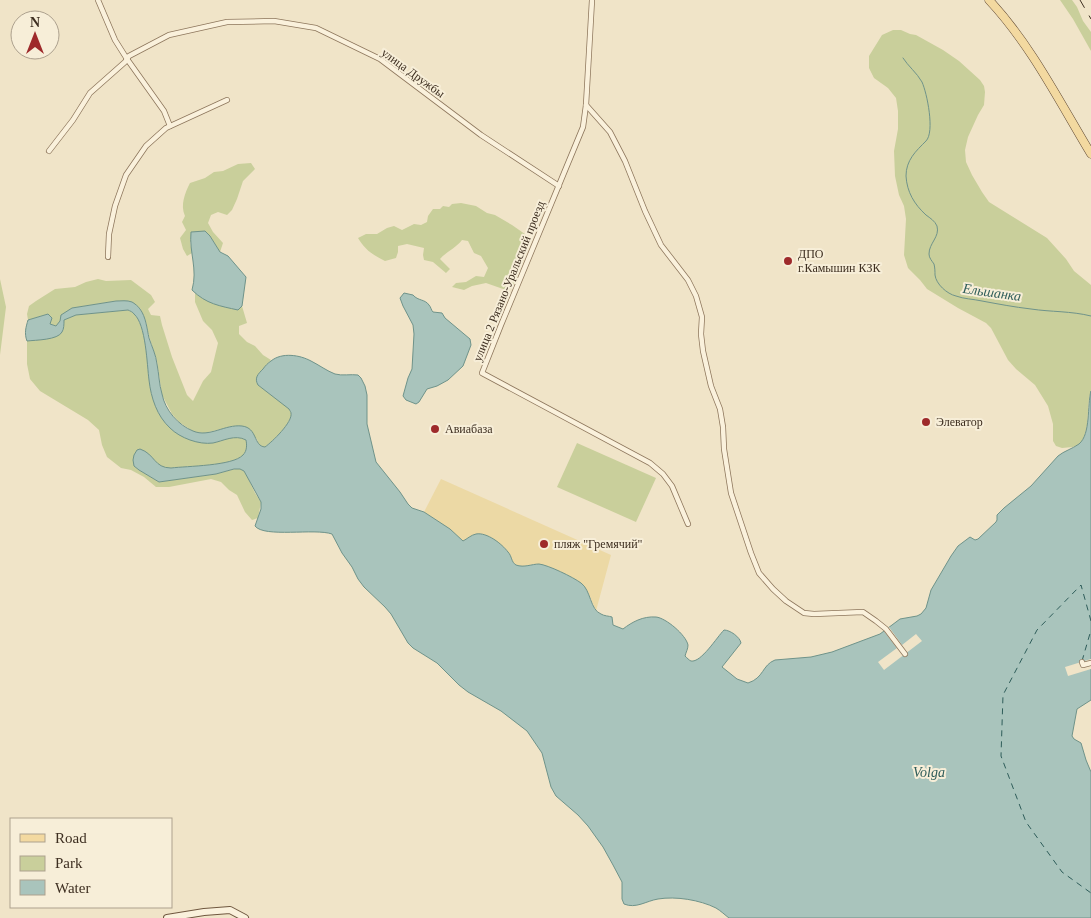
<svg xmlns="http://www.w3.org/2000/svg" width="1091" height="918" font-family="Georgia,serif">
	<rect width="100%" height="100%" fill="#f0e4c8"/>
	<g fill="#c9cf9b">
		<path d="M 1060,0 L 1072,0 L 1077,7 L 1083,21 L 1091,32 L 1091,51 L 1073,19 Z"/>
		<path d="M 893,30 L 901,30 L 910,34 L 916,35 L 943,50 L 959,61 L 980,80 L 984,86 L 985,92 L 984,105 L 978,115 L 968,137 L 965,150 L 966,162 L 972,175 L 982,192 L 989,202 L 1047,238 L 1066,259 L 1074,271 L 1091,285 L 1091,391 L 1089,398 L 1087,426 L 1085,434 L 1083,440 L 1080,444 L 1073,447 L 1062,448 L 1056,446 L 1053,441 L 1053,424 L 1048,406 L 1035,385 L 1016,369 L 1008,360 L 991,328 L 986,323 L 958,308 L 927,289 L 920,280 L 908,268 L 904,255 L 906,219 L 904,206 L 899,195 L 895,176 L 894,151 L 898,129 L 898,111 L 896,98 L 888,88 L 874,78 L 869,68 L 869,56 L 882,35 Z"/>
		<path d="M 251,163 L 255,169 L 243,181 L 237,199 L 232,210 L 227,215 L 218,212 L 211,215 L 208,223 L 213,232 L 223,243 L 220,252 L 210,236 L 190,242 L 192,253 L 187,256 L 183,249 L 180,238 L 186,230 L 182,222 L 185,216 C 180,205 185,193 190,183 L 205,178 L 214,172 L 223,171 L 238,164 Z"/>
		<path d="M 461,203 L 476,206 L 487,213 L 495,215 L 512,225 L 532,239 L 512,288 L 506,290 L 486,283 L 472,286 L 464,290 L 452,287 L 456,283 L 466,282 L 476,276 L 484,277 L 488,268 L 481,256 L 474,253 L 468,241 L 462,240 C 456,248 447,251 440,259 L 450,269 L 446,273 L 433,262 L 424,260 L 423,255 L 424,248 L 407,244 L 398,246 L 398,252 L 396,258 L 385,261 C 373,255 365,250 358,238 L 366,234 L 377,234 L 387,228 L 394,226 L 402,230 L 414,224 L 421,225 L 427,222 L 428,216 L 433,209 L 440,209 L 443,206 L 449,207 L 452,204 Z"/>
		<path d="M 0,279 L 6,307 L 0,355 Z"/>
		<path d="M 98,279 L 106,281 L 131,280 L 151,295 L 155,302 L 148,309 L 151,315 L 160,316 L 162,325 L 172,357 L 187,395 L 193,401 L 203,381 L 211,372 L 218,343 L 212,330 L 203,321 L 195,302 L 195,293 L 200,297 L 238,310 L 242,306 L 247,323 L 239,326 L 239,334 L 247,342 L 255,346 L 263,355 L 271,360 L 258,375 L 258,385 L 290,409 C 290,411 291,412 291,413 C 293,422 272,442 265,447 C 259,447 258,444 257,439 L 235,426 L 204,433 L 194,432 L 179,422 L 172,414 L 162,395 L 157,361 L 149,336 L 146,322 L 140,308 L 116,301 L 84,306 L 72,308 L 57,326 L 50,324 L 48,314 L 28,320 L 27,314 L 29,306 L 36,301 L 55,289 L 75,287 L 86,282 Z"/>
		<path d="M 128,310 C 130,311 133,312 134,314 C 146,324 147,365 149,380 C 151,397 157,416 170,428 C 179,437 190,438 202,440 C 205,441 210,443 213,442 C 224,442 234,433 246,440 C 247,445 247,451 243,455 C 233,466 187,466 171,468 L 164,468 L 159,466 L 139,470 L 159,482 L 216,474 L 235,469 L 240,469 L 244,471 L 247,476 L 255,493 L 261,502 L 258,518 L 252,520 L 245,512 L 237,495 L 229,490 L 221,482 L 211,479 L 169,487 L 156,487 L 144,477 L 131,470 L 121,468 L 107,457 L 102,445 L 99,430 L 88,420 L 40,391 L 30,379 L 27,364 L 27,341 L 46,339 L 63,331 L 64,320 L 76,315 Z"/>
		<path d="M 577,443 L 656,478 L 636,522 L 557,487 Z"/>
	</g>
	<path fill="#ecd9a5" d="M 441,479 L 611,555 L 596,611 L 588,592 L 535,564 C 529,565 521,568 515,564 C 511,562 511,557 509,554 C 507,550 503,548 500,545 C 488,535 477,530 464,541 L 463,541 L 450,529 L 424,512 Z"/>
	<g fill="#a9c4bc" stroke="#6f938a">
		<path d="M 205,231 L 210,236 L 220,252 L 228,256 L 246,277 L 242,306 L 238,310 C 220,306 206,304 192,290 C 198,269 189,253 191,232 Z"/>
		<path d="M 404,293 L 413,295 C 418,301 425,299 429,305 C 431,307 431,310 433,312 L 442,313 L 445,318 L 470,339 L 471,345 L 463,366 L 448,380 L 437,386 L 427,389 L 419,402 L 416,404 L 406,400 L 403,396 L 408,378 L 412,369 L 414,334 L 413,325 L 403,306 L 400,298 Z"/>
		<path d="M 116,301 C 121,301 127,300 132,302 C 134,303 139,307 140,309 C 146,317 147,329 149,338 C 152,347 156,355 157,364 C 159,374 159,384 162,394 C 165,410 178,425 193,431 C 209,438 225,424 242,426 C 258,428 253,446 265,447 C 272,442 293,422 291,413 C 291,412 290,411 289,409 L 258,385 C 254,378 258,374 263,369 C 265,366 268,363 271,361 C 282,352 300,355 311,361 C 319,365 327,371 335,374 C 342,376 351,374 358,375 L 361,378 L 365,386 L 367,395 L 367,424 L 376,462 L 400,492 L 408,504 L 412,508 L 424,512 L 450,529 L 463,541 C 467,539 471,535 476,534 C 487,532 502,544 508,552 C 512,556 511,562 516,565 C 524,568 532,564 539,564 C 548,565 573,577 581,583 C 591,590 590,610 601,614 C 604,616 609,616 612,617 L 613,625 L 623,629 C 632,622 643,616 656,617 C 666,618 686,635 688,645 C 688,649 686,652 685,656 C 686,657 690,661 691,661 C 701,663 717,637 724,630 C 730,630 740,637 741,643 L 722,667 L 737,679 L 748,683 C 764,678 762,665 775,660 L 811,657 L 832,652 L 880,634 L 900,619 L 917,616 L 921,614 L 926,608 L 931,590 L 951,556 L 958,546 L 970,537 L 975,540 L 978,539 L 996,522 L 997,520 L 997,515 L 1004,508 L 1031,486 L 1058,456 C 1064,451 1072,449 1079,444 C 1091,434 1087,405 1091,391 L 1091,700 L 1077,709 L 1072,736 L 1074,739 L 1081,743 L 1086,760 L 1091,772 L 1091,918 L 729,918 C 725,915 721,911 716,908 C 700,900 676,896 658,899 C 646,901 636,909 624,904 L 622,899 L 622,882 L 613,865 L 603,847 L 588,826 L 578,815 L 556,796 L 551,787 L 542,753 L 527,731 L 501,711 L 468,692 L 459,685 L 437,663 L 413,648 L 408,643 L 391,614 L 385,607 L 364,587 L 358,579 L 352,567 L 342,553 L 332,534 C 315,528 264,538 255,526 L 261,509 L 261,502 L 244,471 L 240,469 L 234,469 L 216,474 L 159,482 L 139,470 L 134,466 L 133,460 L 134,455 L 137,450 L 140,449 C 155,454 154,468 171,468 C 187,466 233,466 243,455 C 247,451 247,445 246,440 C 235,434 223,441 213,443 C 199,445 180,438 170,428 C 157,416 151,398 149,380 C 147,365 146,324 134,314 C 133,312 130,311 128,310 L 76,315 L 64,320 C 64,324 64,329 62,332 C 58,340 36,340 27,341 C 24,333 26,327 28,320 L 48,314 L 52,318 L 50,324 L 56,326 L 60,321 L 61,315 L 72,308 Z"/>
	</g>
	<g fill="#f0e4c8">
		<path d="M 889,627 L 902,645 L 916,634 L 922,641 L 884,670 L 878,662 L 897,648 L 884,631 Z"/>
		<path d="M 1091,659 L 1091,669 L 1068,676 L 1065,667 Z"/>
	</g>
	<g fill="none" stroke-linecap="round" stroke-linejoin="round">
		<path stroke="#6f938a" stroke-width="1" d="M 903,58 C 908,66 917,73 922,82 C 927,93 935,132 926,141 C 916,151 906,160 906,176 C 907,192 914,204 926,215 C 930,218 935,221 937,226 C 940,237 929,243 929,254 C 929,258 932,261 934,264 C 935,268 935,272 935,275 C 936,284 947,294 956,296 C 964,299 973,299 982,301 C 998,304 1014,307 1031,309 C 1051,312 1071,311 1091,316"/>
		<g stroke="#2f5d5a" stroke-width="1" stroke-dasharray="6 5" stroke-linecap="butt">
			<path d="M 1091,621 L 1081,585 L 1037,630 L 1003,695 L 1001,756 L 1026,822 L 1062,872 L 1091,893"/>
			<path d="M 1082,661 L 1091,630"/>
		</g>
		<defs>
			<g id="street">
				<path d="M 98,0 L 115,40 L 127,59 L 164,111 L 170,126"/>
				<path d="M 592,0 L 586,105 L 583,127 L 501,325 L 482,373 L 650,463 L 663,474 L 672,486 L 688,524"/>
				<path d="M 586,105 L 610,132 L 625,161 L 645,211 L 661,245 L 688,280 L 696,296 L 702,317 L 701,334 L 703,351 L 711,386 L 720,409 L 723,427 L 724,449 L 731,493 L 751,553 L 759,573 L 773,589 L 786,601 L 804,613 L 814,614 L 863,612 L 876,621 L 886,629 L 905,654"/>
				<path d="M 49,151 L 73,120 L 90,93 L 125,62 L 129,56 L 169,35 L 227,22 L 274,21 L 316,28 L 380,59 L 481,135 L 559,186"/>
				<path d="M 108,257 L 109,234 L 115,206 L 126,175 L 146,146 L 166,128 L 227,100"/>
				<path d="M 1082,662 L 1083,665 L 1091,663"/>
			</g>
			<path id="secondary" d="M 167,918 L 204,912 L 230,910 L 245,918"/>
			<path id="primary" d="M 989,0 C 1031,45 1059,101 1091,154"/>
		</defs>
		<use href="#street" stroke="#8d765c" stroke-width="6"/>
		<use href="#secondary" stroke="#6f573f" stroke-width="8"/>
		<use href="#primary" stroke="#5b4430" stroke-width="9"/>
		<use href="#street" stroke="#faf1dc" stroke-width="4.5"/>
		<use href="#secondary" stroke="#faf1dc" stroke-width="6"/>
		<use href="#primary" stroke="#f3d9a0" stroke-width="8"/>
		<path stroke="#3d2e20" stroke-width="1" stroke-dasharray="9 9" stroke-linecap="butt" d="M 1080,0 L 1091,19"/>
	</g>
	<g fill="#9e2a2b" stroke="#f7eed8" stroke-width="2">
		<circle cx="788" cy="261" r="5"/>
		<circle cx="926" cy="422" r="5"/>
		<circle cx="435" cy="429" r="5"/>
		<circle cx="544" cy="544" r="5"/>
	</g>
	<g text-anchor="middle" stroke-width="4" stroke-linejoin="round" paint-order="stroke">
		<g font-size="12" fill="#3d2e20" stroke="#f7eed8">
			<text transform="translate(413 73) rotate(36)" y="4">улица Дружбы</text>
			<text transform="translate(509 281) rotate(-68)" y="4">улица 2 Рязано-Уральский проезд</text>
		</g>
		<g font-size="12" fill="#3d2e20" stroke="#f7eed8" text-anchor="start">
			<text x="798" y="258">ДПО<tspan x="798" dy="14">г.Камышин КЗК</tspan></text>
			<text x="936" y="426">Элеватор</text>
			<text x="445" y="433">Авиабаза</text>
			<text x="554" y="548">пляж "Гремячий"</text>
		</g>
		<g font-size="14" font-style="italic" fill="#2f5d5a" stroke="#f7eed8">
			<text transform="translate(992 292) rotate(8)" y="5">Ельшанка</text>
			<text x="929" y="777">Volga</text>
		</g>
	</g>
	<rect x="10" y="818" width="162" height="90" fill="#f7eed8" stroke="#ada18e"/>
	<rect x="20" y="834" width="25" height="8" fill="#f3d9a0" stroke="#ada18e"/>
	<text x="55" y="843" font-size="15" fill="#3d2e20">Road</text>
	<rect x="20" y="856" width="25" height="15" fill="#c9cf9b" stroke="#ada18e"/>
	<text x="55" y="868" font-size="15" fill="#3d2e20">Park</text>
	<rect x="20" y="880" width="25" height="15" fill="#a9c4bc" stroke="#ada18e"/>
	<text x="55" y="893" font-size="15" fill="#3d2e20">Water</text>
	<g transform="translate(35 35)"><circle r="24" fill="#f7eed8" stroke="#ada18e"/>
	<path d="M0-4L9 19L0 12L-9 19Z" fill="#9e2a2b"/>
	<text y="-8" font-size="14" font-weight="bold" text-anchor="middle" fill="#3d2e20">N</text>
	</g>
</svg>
